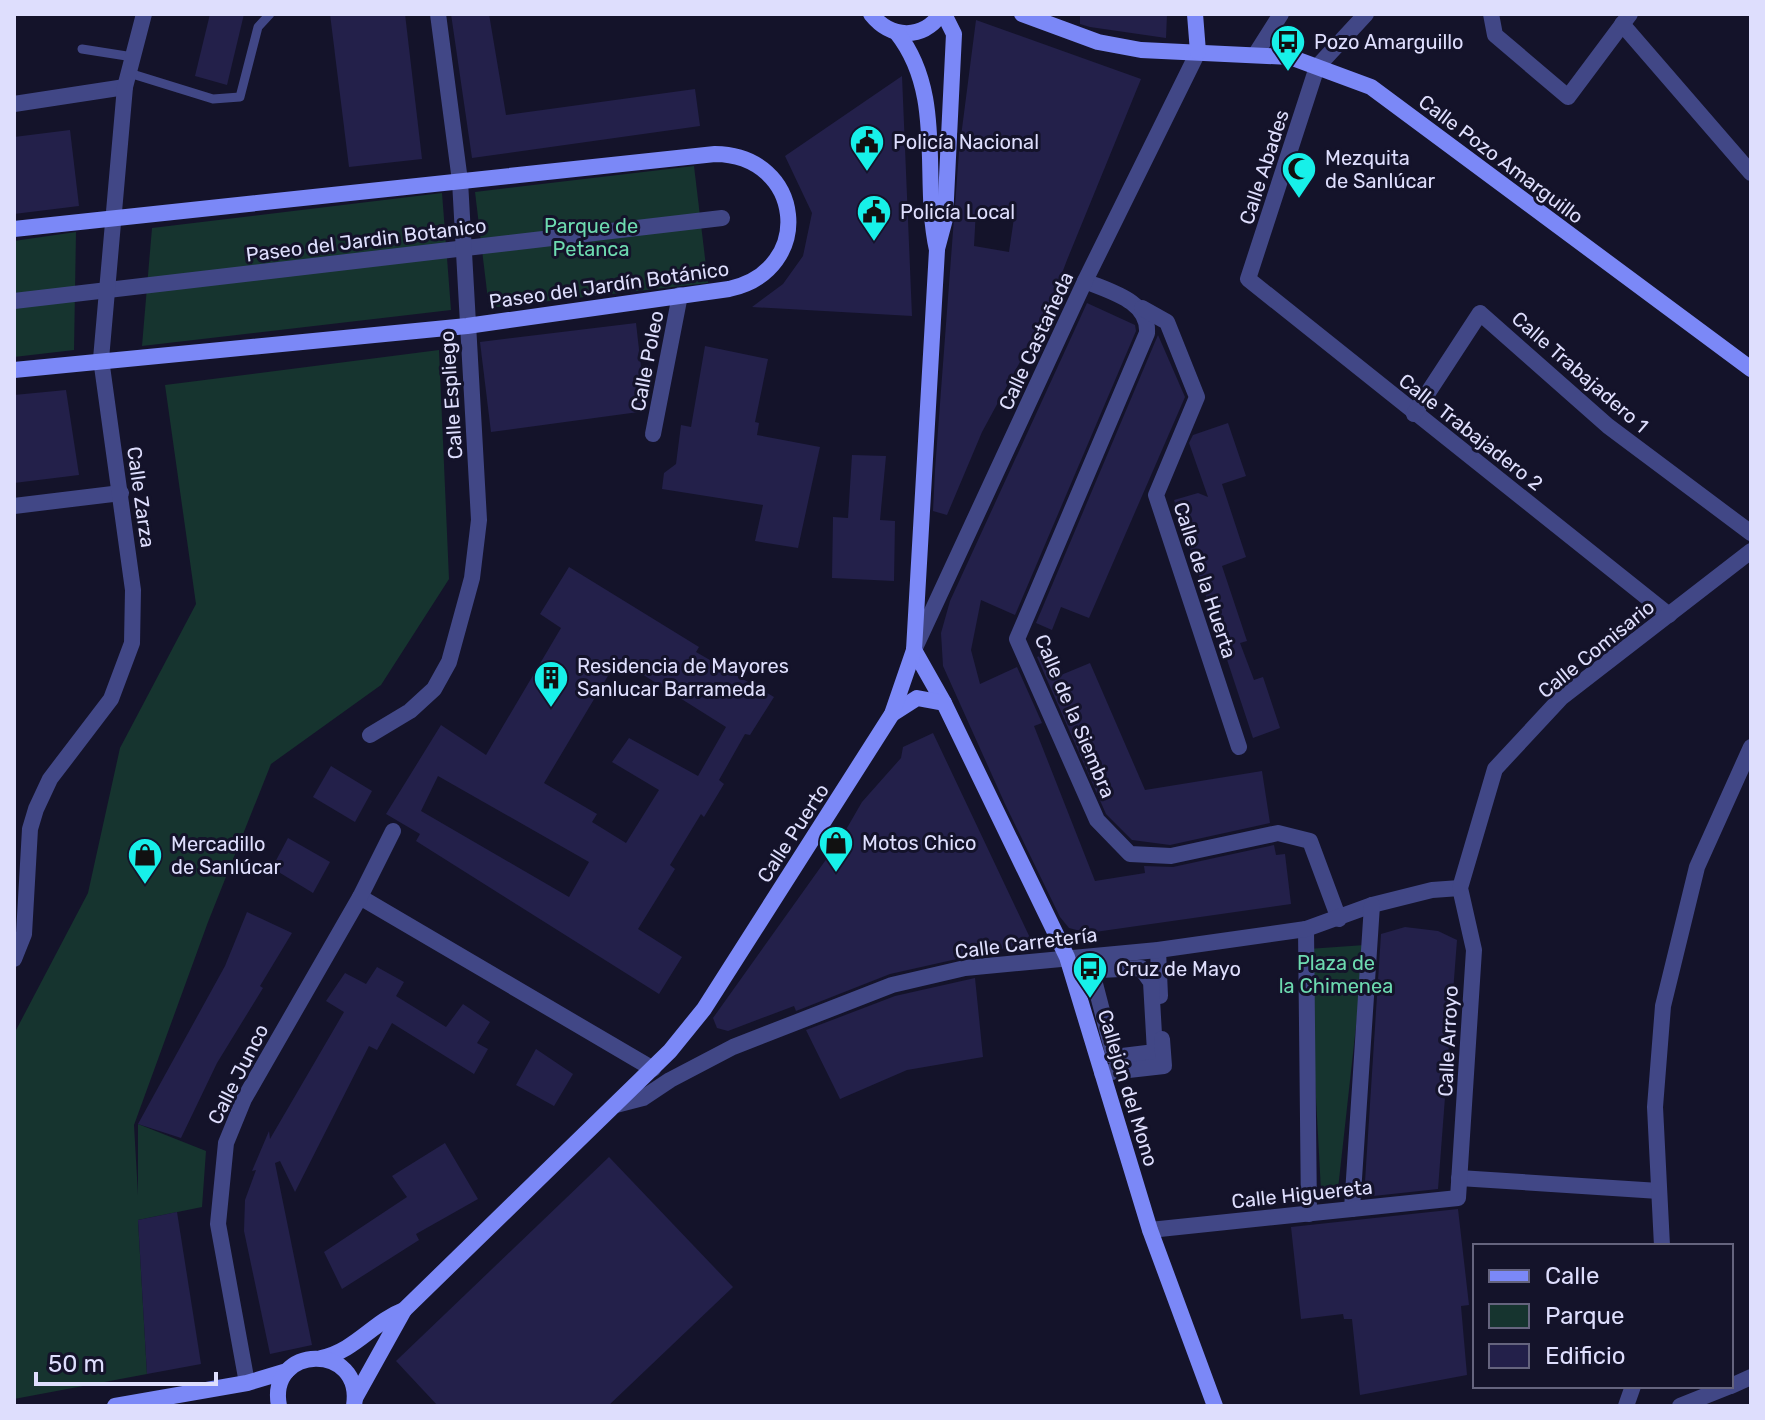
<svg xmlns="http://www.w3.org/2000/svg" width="1765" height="1420" font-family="Rubik,sans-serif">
	<rect width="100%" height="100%" fill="#14132a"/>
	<g fill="#16342f">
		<path d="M 694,166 L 708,283 L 489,308 L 475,192 Z"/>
		<path d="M 442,193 L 451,310 L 142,346 L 152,228 Z"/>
		<path d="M 76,232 L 74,350 L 14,357 L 14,241 Z"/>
		<path d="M 439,350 L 449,579 L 381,685 L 271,764 L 208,922 L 134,1125 L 138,1195 L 138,1124 L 206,1151 L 202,1207 L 138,1220 L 147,1374 L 14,1399 L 14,1034 L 88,893 L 120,748 L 196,604 L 165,385 Z"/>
		<path d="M 1365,945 L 1338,1189 L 1321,1191 L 1308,949 Z"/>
	</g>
	<g fill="#23204a" fill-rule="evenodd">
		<path d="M 210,14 L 244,14 L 227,85 L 195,76 Z"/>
		<path d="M 330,14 L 405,14 L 422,159 L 349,167 Z"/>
		<path d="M 451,14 L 489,14 L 506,115 L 695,89 L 700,126 L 472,158 Z"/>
		<path d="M 1080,14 L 1167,14 L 1166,38 L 1090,27 L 1080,24 Z"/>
		<path d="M 976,20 L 1141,79 L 1067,260 L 1056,289 L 1059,290 L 982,432 L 947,515 L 933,511 L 935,470 L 959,152 ZM 976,209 L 1015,211 L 1009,252 L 974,246 Z"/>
		<path d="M 902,76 L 912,316 L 752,307 L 783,284 L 803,256 L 812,213 L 785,156 Z"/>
		<path d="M 70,130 L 79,206 L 14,214 L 14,137 Z"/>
		<path d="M 1087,303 L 1135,325 L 1136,331 L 1015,615 L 981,600 L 971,650 L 980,684 L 1017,667 L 1042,723 L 1034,726 L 1095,881 L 1145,873 L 1144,866 L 1173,867 L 1274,845 L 1276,855 L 1285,854 L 1291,904 L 1088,933 L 1069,928 L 1060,917 L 1005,804 L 943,666 L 941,633 L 950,601 Z"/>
		<path d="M 636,323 L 646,411 L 491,432 L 480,342 Z"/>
		<path d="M 1158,335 L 1185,397 L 1089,618 L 1061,607 L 1052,630 L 1036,623 Z"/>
		<path d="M 705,346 L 768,359 L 755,422 L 759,423 L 757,435 L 820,447 L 798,548 L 755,541 L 763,505 L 662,489 L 664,473 L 676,464 L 681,425 L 691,427 Z"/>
		<path d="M 66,390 L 79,475 L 14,483 L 14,395 Z"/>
		<path d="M 1228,423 L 1246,476 L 1222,484 L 1246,557 L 1222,566 L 1247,641 L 1240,643 L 1254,680 L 1263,677 L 1280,728 L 1253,738 L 1174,500 L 1198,493 L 1208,497 L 1189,443 L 1193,435 Z"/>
		<path d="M 852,455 L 886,456 L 880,520 L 895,521 L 894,581 L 832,578 L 833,517 L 848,518 Z"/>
		<path d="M 569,567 L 699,647 L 696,652 L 774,697 L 750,735 L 745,734 L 719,780 L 724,784 L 704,817 L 701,814 L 670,865 L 675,869 L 638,929 L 682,957 L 659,994 L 416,841 L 420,834 L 386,814 L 441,725 L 486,755 L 561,628 L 540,614 ZM 618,659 L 726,727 L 698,776 L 629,738 L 612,762 L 659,790 L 626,843 L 592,822 L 597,814 L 544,783 ZM 438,776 L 589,862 L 569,897 L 421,811 Z"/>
		<path d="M 1050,651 L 1061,675 L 1090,663 L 1145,790 L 1262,771 L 1270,823 L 1170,845 L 1132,840 L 1106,814 L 1037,657 Z"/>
		<path d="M 933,733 L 1032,942 L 890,974 L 796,1011 L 794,1006 L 728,1031 L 717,1028 L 713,1018 L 840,840 L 862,802 L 901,758 L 903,747 Z"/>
		<path d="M 331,766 L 372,791 L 355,822 L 313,797 Z"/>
		<path d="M 288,838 L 330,862 L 313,893 L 272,868 Z"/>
		<path d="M 247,912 L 292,933 L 260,986 L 263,988 L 217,1063 L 181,1138 L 138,1124 L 225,966 Z"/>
		<path d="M 1405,927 L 1438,931 L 1457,940 L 1438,1189 L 1364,1197 L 1381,934 Z"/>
		<path d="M 377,967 L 404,982 L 396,996 L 446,1027 L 463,1004 L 490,1022 L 477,1043 L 488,1049 L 474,1074 L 392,1023 L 377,1050 L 369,1046 L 295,1192 L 280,1161 L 275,1163 L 312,1345 L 270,1354 L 244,1231 L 245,1200 L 256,1170 L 252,1171 L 269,1131 L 270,1139 L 344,1012 L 326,1001 L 345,973 L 366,984 Z"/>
		<path d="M 975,978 L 983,1057 L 907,1070 L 840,1099 L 806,1030 L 895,996 Z"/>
		<path d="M 536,1049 L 573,1074 L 554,1106 L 516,1085 Z"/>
		<path d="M 445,1143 L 478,1199 L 416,1234 L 419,1240 L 342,1289 L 324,1252 L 407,1197 L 392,1176 Z"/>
		<path d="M 609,1157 L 733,1287 L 608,1406 L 438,1406 L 396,1361 Z"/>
		<path d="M 1458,1209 L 1469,1305 L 1461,1306 L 1467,1375 L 1360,1395 L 1352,1319 L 1344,1319 L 1343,1314 L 1301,1319 L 1291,1227 Z"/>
		<path d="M 177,1212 L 201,1364 L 147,1374 L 138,1220 Z"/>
	</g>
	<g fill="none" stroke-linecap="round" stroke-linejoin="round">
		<g stroke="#414786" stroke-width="9">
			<path d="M 82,49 L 133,57"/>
			<path d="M 129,73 L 213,99 L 240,97 L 258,27 L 270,14"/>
		</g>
		<g stroke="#414786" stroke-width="16">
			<path d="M 1366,14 L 1317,67 L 1248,279 L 1669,615"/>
			<path d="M 1491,14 L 1495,35 L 1568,97 L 1630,14"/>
			<path d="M 1622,24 L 1751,173"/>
			<path d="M 1255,55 L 1281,14"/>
			<path d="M 14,104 L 125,87"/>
			<path d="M 1085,281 C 1111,292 1149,301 1147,333 L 1017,639 L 1097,820 L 1130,854 L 1171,856 L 1278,833 L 1310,841 L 1339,919"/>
			<path d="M 14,301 L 722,218"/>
			<path d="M 1142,308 L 1167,322 L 1197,397 L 1156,495 L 1239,747"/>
			<path d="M 1414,414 L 1480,313 L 1608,426 L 1751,533"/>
			<path d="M 653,434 L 680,295"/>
			<path d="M 14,506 L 121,493"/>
			<path d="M 914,650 L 1085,281 L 1198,52"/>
			<path d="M 370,735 L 410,711 L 434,689 L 449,662 L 472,578 L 479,520 L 460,181 L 438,14"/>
			<path d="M 360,897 L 653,1069"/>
			<path d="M 1306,929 L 1309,1214"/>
			<path d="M 1158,950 L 1160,996"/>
			<path d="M 14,959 L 24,934 L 30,829 L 36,809 L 50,779 L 111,699 L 132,643 L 133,590 L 101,359 L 125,87 L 144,14"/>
			<path d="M 1141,968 L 1151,982 L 1155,1052 L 1114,1057 L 1093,976 L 1100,970 Z"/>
			<path d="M 1102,1073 L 1164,1066 L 1162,1039"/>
			<path d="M 616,1105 L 643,1098 L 670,1080 L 733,1047 L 892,985 L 965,968 L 1158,950 L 1306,929 L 1372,905 L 1432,890 L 1460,888"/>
			<path d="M 1459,1178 L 1659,1191"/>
			<path d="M 1352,1209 L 1372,905"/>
			<path d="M 1150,1230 L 1458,1198 L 1474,950 L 1460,888 L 1495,769 L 1561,698 L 1751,551"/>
			<path d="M 1662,1246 L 1655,1107 L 1663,1006 L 1697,867 L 1751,747"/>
			<path d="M 247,1383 L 218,1224 L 226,1143 L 244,1099 L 360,897 L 393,831"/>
			<path d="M 1731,1386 L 1751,1377"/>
			<path d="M 1626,1406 L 1633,1386"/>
			<path d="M 1680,1406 L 1730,1386"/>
		</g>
		<g stroke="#7b88f7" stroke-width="16">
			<path d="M 871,14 C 891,39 922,40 941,14"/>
			<path d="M 1022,14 L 1098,42 L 1141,50 L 1290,57 L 1371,87 L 1751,369"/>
			<path d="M 1195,14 L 1198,52"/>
			<path d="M 14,229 L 715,154 C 804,155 816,270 729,289 L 467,326 L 14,370"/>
			<path d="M 937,249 L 945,219 L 954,34 L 944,14"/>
			<path d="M 914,650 L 944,703 L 1067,957 L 1150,1230 L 1215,1406"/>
			<path d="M 892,714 L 917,698 L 944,703"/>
			<path d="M 321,1358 C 355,1351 373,1322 404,1310 L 670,1051 L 704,1009 L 892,714 L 914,650 L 937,250 C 921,179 946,95 897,33"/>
			<path d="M 355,1398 L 404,1310"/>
			<path d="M 115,1406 L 247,1383 L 287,1371"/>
			<path d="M 279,1406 C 267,1344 364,1342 354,1406"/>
		</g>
	</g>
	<defs>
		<symbol id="bus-pin" viewBox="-11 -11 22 30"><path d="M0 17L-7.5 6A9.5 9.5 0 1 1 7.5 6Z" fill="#17f0e9" stroke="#14132a"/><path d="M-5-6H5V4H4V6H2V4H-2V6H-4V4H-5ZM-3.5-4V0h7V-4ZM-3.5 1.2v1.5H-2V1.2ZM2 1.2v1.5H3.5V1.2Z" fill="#111"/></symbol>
		<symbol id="civic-pin" viewBox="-11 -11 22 30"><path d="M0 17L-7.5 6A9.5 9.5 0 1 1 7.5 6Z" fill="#17f0e9" stroke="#14132a"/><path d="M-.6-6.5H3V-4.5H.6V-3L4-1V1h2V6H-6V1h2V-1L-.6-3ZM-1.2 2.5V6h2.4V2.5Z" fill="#111"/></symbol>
		<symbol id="mosque-pin" viewBox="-11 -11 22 30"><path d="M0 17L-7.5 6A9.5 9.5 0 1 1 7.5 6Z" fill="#17f0e9" stroke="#14132a"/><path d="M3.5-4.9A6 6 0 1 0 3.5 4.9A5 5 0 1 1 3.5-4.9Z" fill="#111"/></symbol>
		<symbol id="building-pin" viewBox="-11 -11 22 30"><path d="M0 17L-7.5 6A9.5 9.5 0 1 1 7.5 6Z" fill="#17f0e9" stroke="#14132a"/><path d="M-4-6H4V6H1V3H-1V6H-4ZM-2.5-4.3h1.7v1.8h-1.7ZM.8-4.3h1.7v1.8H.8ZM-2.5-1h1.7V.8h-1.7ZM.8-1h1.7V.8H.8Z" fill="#111"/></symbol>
		<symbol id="shop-pin" viewBox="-11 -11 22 30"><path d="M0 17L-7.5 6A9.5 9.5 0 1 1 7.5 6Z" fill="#17f0e9" stroke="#14132a"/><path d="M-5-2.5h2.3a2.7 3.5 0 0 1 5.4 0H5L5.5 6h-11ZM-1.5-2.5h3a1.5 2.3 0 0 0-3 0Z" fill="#111"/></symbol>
	</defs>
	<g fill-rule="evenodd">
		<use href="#bus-pin" x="1268" y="22" width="40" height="54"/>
		<use href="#civic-pin" x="847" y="122" width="40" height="54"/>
		<use href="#mosque-pin" x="1279" y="149" width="40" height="54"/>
		<use href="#civic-pin" x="854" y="192" width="40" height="54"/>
		<use href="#building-pin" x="531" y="658" width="40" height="54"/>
		<use href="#shop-pin" x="816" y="823" width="40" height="54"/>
		<use href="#shop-pin" x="125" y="835" width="40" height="54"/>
		<use href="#bus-pin" x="1070" y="949" width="40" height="54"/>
	</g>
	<g text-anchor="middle" stroke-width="6" stroke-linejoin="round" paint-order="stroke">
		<g font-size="20" fill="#dedefd" stroke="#14132a" text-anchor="start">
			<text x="1314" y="49">Pozo Amarguillo</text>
			<text x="893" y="149">Policía Nacional</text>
			<text x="1325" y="165">Mezquita<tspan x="1325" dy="23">de Sanlúcar</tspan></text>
			<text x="900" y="219">Policía Local</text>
			<text x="577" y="673">Residencia de Mayores<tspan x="577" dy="23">Sanlucar Barrameda</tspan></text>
			<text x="862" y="850">Motos Chico</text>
			<text x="171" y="851">Mercadillo<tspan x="171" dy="23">de Sanlúcar</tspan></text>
			<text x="1116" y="976">Cruz de Mayo</text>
		</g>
		<g font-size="20" fill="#dedefd" stroke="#14132a">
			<text transform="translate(1501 159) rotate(37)" y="7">Calle Pozo Amarguillo</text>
			<text transform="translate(1264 167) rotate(-72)" y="7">Calle Abades</text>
			<text transform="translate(366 240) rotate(-7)" y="7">Paseo del Jardin Botanico</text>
			<text transform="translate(609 285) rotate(-8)" y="7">Paseo del Jardín Botánico</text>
			<text transform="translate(1036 341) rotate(-65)" y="7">Calle Castañeda</text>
			<text transform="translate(647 361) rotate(-79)" y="7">Calle Poleo</text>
			<text transform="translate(1580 372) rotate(41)" y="7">Calle Trabajadero 1</text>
			<text transform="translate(451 395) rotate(-94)" y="7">Calle Espliego</text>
			<text transform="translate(1471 432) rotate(38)" y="7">Calle Trabajadero 2</text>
			<text transform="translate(141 497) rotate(82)" y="7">Calle Zarza</text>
			<text transform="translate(1205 580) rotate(72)" y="7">Calle de la Huerta</text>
			<text transform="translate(1596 649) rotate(-39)" y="7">Calle Comisario</text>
			<text transform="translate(1075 716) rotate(67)" y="7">Calle de la Siembra</text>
			<text transform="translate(793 833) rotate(-57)" y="7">Calle Puerto</text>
			<text transform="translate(1026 943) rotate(-7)" y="7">Calle Carretería</text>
			<text transform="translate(1448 1041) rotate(-87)" y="7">Calle Arroyo</text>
			<text transform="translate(238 1074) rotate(-63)" y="7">Calle Junco</text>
			<text transform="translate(1128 1088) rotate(73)" y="7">Callejón del Mono</text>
			<text transform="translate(1302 1194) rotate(-6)" y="7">Calle Higuereta</text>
		</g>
		<g font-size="20" fill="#6ddab0" stroke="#14132a">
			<text x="591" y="233">Parque de<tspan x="591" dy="23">Petanca</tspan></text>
			<text x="1336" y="970">Plaza de<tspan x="1336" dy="23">la Chimenea</tspan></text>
		</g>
	</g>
	<rect width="1765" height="1420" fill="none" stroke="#dedefd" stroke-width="32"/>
	<rect x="1473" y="1244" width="260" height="144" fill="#14132a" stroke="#65647e" stroke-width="2"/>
	<rect x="1489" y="1270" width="40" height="12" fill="#7b88f7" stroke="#65647e" stroke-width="2"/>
	<text x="1545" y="1284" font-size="24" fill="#dedefd">Calle</text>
	<rect x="1489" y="1304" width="40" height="24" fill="#16342f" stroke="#65647e" stroke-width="2"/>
	<text x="1545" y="1324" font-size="24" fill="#dedefd">Parque</text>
	<rect x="1489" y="1344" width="40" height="24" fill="#23204a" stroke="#65647e" stroke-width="2"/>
	<text x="1545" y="1364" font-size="24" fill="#dedefd">Edificio</text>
	<path d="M36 1372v12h180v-12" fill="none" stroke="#dedefd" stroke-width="4"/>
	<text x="48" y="1372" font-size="24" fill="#dedefd" stroke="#14132a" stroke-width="6" paint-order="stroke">50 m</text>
</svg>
